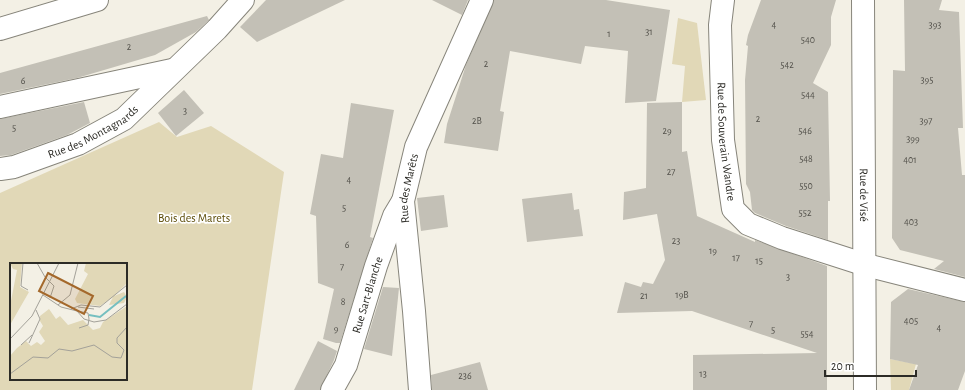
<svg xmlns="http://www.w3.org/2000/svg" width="965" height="390" font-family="'Alegreya Sans',sans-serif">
	<rect width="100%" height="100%" fill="#f3f0e5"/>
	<g fill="#e1d8b7" fill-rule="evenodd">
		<path d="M 678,18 L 697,23 L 706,100 L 682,102 L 685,66 L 672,64 Z"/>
		<path d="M 159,122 L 177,137 L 211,126 L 284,172 L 252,390 L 0,390 L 0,193 ZM 11,264 L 126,264 L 126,379 L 11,379 Z"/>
		<path d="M 890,359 L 916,364 L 909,390 L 891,390 Z"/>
	</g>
	<g fill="#c3c0b6">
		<path d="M 266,0 L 345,0 L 257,42 L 240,27 Z"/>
		<path d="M 432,0 L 468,0 L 462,15 Z"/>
		<path d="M 494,0 L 606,0 L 670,10 L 656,101 L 625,103 L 628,51 L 585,46 L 581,64 L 510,51 L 500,111 L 504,112 L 498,151 L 444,143 L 447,124 L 466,65 Z"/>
		<path d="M 761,0 L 836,0 L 831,17 L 831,45 L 813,83 L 828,92 L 830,201 L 828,201 L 828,240 L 786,226 L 755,213 L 752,210 L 750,192 L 746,184 L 745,80 L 748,46 L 746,45 L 748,35 Z"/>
		<path d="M 904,0 L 942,0 L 939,10 L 959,12 L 963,128 L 958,128 L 962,175 L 965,175 L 965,277 L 934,269 L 944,261 L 900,250 L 892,238 L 893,70 L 905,71 Z"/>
		<path d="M 207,16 L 209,20 L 196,32 L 155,55 L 77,78 L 0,94 L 0,73 Z"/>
		<path d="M 184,90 L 204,113 L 176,136 L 158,113 Z"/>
		<path d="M 84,102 L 90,123 L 67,135 L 11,155 L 0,156 L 0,119 Z"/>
		<path d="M 682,102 L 682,152 L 687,151 L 697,216 L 755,242 L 755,240 L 827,266 L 827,390 L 693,390 L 693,355 L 817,353 L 692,311 L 617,313 L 625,282 L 641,287 L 643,282 L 653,284 L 665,260 L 657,214 L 623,220 L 624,192 L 646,188 L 647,103 Z"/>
		<path d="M 351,103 L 394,110 L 370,237 L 373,238 L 340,343 L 336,343 L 323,339 L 334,289 L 318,283 L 316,216 L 310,214 L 321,154 L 343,158 Z"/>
		<path d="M 572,193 L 574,210 L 579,209 L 583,236 L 527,242 L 522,199 Z"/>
		<path d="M 444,195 L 448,227 L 421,231 L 417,198 Z"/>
		<path d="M 383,287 L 399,288 L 392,356 L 364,349 Z"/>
		<path d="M 908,289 L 965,302 L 965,371 L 958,390 L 909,390 L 918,365 L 890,359 L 891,302 Z"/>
		<path d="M 318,341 L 337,351 L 334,360 L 320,390 L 294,390 Z"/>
		<path d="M 480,362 L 488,390 L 432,390 L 431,375 Z"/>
	</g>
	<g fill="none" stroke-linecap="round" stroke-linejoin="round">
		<defs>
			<g id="street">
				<path id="s1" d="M 723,0 L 720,25 L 723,140 L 733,209 L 748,224 L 782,238 L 866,265 L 965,290"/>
				<path d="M 0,29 L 97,0"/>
				<path d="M 0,107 L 172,70"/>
				<path id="s2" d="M 0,169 L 14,167 L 78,144 L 124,119 L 217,29 L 243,0"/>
				<path id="s3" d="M 332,390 L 346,365 L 376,266 L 394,216 L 403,201"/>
				<path id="s4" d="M 420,390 L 414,311 L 403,201 L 416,147 L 482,0"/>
			</g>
			<g id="secondary">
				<path id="s5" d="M 863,0 L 865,390"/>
			</g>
		</defs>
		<use href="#street" stroke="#87857b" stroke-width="24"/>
		<use href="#secondary" stroke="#87857b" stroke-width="24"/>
		<use href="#street" stroke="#fff" stroke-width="22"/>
		<use href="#secondary" stroke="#fff" stroke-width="22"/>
	</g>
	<g text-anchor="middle" stroke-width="3.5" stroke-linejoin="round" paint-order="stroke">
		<g font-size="10" fill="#52504a">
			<text x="774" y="28">4</text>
			<text x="935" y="28">393</text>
			<text x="649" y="35">31</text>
			<text x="609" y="37">1</text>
			<text x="808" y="43">540</text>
			<text x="129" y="50">2</text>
			<text x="486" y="67">2</text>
			<text x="787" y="68">542</text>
			<text x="927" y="83">395</text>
			<text x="23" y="84">6</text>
			<text x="808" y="98">544</text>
			<text x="185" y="114">3</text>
			<text x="758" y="122">2</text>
			<text x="477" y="124">2B</text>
			<text x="926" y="124">397</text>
			<text x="14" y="131">5</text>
			<text x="667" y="134">29</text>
			<text x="805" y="134">546</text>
			<text x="913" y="142">399</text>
			<text x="806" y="162">548</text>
			<text x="910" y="163">401</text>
			<text x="671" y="175">27</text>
			<text x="349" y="183">4</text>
			<text x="806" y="189">550</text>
			<text x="344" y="211">5</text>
			<text x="805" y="216">552</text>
			<text x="911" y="225">403</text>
			<text x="676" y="244">23</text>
			<text x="347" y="248">6</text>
			<text x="713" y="254">19</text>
			<text x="736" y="261">17</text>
			<text x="759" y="264">15</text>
			<text x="342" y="270">7</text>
			<text x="788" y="280">3</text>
			<text x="682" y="298">19B</text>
			<text x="644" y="299">21</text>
			<text x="343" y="305">8</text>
			<text x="911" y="324">405</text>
			<text x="751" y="327">7</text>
			<text x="939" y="331">4</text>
			<text x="336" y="332">9</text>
			<text x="773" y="333">5</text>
			<text x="807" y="337">554</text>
			<text x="703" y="377">13</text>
			<text x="465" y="379">236</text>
		</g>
		<g font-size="12" fill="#2c2b26" stroke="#fff">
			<text dy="4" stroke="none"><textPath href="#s2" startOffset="101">Rue des Montagnards</textPath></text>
			<text dy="4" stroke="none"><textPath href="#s1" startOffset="142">Rue de Souverain Wandre</textPath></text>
			<text dy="4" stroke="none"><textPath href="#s4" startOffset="203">Rue des Marêts</textPath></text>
			<text dy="4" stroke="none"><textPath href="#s5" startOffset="195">Rue de Visé</textPath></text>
			<text dy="4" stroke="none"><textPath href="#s3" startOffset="102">Rue Sart-Blanche</textPath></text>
		</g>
		<g font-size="12" fill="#5d4d09" stroke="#fff">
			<text x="194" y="222">Bois des Marets</text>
		</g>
	</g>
	<g transform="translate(10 263)">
		<rect width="117" height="117" fill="#f3f0e5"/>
		<path d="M 0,0 L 12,0 L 10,24 L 19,29 L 0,62 L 0,43 L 7,7 L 3,6 ZM 76,0 L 117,0 L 117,20 L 104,33 L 114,29 L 117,34 L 114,40 L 99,42 L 103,34 L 90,43 L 67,40 L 65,36 L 78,11 L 74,8 ZM 117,43 L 117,117 L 0,117 L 0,93 L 7,85 L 16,78 L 21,83 L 27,79 L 31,82 L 35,78 L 29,69 L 33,63 L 30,58 L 30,53 L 39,46 L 46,56 L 50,53 L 58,62 L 73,57 L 83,67 L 90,65 L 93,59 Z" fill="#e1d8b7"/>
		<path fill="none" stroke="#75bfc0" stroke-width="2" d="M 79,52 L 90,54 L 116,33"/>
		<path fill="none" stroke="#a3a199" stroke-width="1" d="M 13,0 L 11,23 L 18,27M 27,0 L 35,14 L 44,23 L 40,35M 33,32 L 51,44 L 67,48 L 74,56 L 84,59 L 96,57 L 117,41M 48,42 L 60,32 L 68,0M 68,44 L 84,46M 61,46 L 71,42 L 90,44 L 117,22M 67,48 L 78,50 L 79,56 L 78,62 L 69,65M 0,76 L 22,53 L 49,0M 19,80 L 30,56 L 26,47M 11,82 L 22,72M 0,111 L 23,94 L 38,95 L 49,86 L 62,88 L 84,82 L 102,94 L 111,95 L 114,87 L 107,80 L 107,75 L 117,64"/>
		<path fill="#a4682b" fill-opacity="0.15" stroke="#a4682b" stroke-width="2" d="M 38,10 L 83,33 L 74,51 L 29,28 Z"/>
		<rect width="117" height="117" fill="none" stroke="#2c2b26" stroke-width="2"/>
	</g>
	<path d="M825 370v6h91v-6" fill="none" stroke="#2c2b26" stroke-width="2"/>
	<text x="831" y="370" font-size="12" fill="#2c2b26" stroke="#ffffff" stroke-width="3" paint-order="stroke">20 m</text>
</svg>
